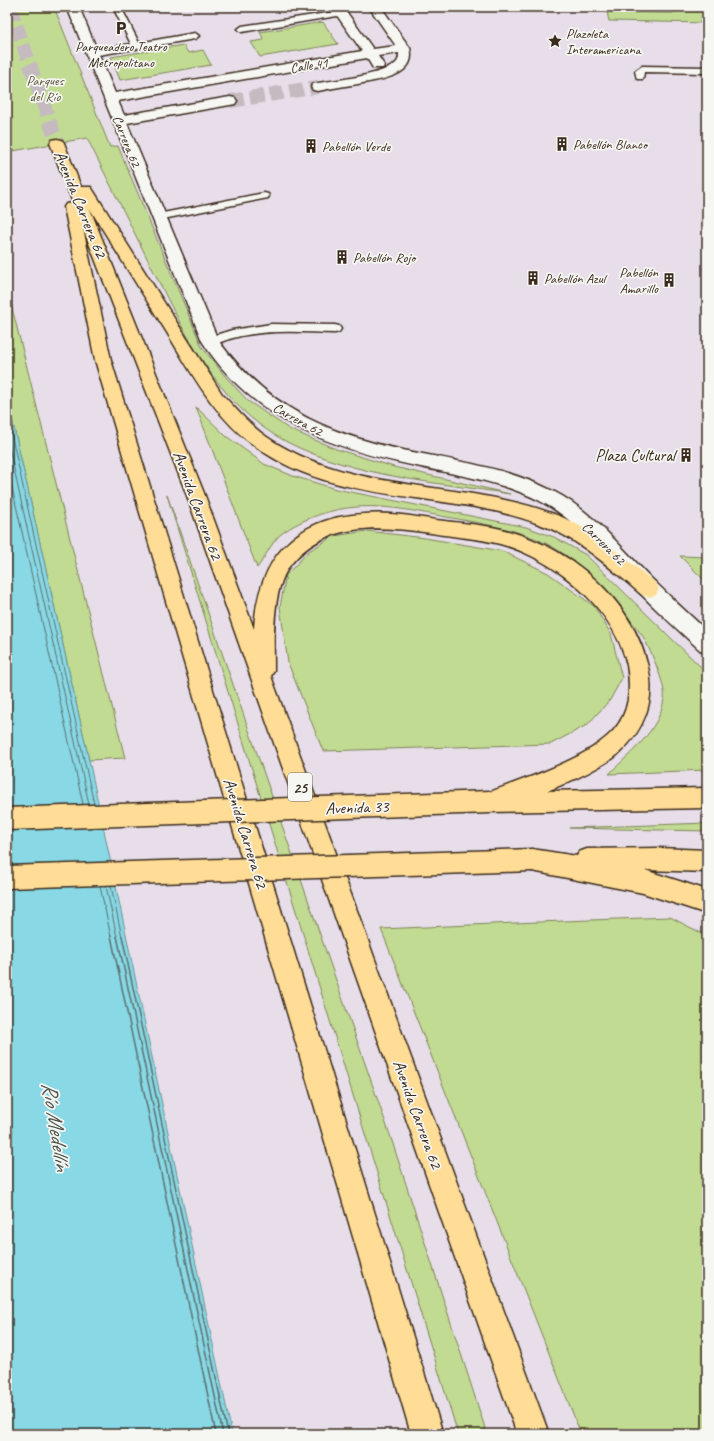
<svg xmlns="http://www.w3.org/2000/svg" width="714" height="1441" font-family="Caveat,sans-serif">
	<rect width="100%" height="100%" fill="#e7dee9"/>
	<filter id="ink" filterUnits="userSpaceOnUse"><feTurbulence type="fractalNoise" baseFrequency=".025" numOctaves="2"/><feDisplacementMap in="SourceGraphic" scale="8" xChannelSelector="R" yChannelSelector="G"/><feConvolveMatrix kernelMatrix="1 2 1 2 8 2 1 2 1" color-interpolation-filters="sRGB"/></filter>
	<g filter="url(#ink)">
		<g fill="#c1db92" stroke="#7e8258">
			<path d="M 7,7 L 54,7 L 110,147 L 118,146 L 202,347 L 225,376 L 248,401 L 289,429 L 336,449 L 394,467 L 510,494 C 435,482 355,477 287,442 C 216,406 182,327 148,260 C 128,219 107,179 87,138 L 7,152 Z"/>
			<path d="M 672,7 L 707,7 L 707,23 L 609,21 L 607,12 L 673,13 Z"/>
			<path d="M 323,22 L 338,44 L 260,57 L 251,42 L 264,40 L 260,32 Z"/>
			<path d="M 183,45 L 188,53 L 203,50 L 211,65 L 120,80 L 111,57 Z"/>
			<path d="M 7,288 L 125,758 L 89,760 L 7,397 Z"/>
			<path d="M 196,407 L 226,436 L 264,464 L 293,476 L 336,489 L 526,527 L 554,537 L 586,555 L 707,673 L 707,770 L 609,774 C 631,752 659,731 664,699 C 667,686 649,647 642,635 C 631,620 619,607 606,593 C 588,574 571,556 547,544 C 518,529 484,524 452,518 C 405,510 368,499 321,514 C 307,519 292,525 280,535 C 272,542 264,559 257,568 Z"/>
			<path d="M 167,495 L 392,1141 L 487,1434 L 458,1434 Z"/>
			<path d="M 367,531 L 425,538 L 502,551 L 548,573 L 594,606 L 611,634 L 622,678 L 610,700 L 587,725 L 551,744 L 323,751 L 288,663 L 280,607 L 286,575 L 309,551 L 334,536 Z"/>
			<path d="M 680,556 L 707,557 L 707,583 Z"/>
			<path d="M 707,823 L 707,831 L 569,828 Z"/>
			<path d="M 670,917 L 707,936 L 707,1434 L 581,1434 L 381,929 L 538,922 Z"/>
		</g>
		<path fill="#88d8e5" stroke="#699295" d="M 7,397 L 89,760 L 232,1434 L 7,1434 Z"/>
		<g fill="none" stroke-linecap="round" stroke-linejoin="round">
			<g stroke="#5a706e" stroke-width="1">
				<path d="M 7,415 L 94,804"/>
				<path d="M 7,438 L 89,804"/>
				<path d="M 7,465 L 83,804"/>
				<path d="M 100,886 L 111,937"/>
				<path d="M 106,886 L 117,937"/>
				<path d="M 111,886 L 122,937"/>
			</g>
			<g stroke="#5a706e" stroke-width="1.5">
				<path d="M 111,936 L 216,1434"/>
				<path d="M 117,936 L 223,1434"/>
				<path d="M 122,936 L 228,1434"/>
			</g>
			<path stroke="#c5bac0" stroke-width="14" stroke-dasharray="14 6" stroke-linecap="butt" d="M 230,101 L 318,87"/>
			<path stroke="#c5bac0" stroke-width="14" stroke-dasharray="14 6" stroke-linecap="butt" d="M 10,7 L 57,143"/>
			<defs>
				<g id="lane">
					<path d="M 113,7 L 121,7 L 139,43 L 195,33 L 199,36 L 195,39 L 92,56 L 89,55 L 88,53 L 89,51 L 131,44 Z"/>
					<path d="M 340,11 L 344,13 L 343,15 L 242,32 L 238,29 L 242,26 Z"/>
					<path d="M 642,66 L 707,67 L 707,73 L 644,72 L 643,79 L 637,79 L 635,71 Z"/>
					<path d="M 264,193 L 268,194 L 269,196 L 268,198 L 158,220 L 153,217 L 158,214 Z"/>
					<path d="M 271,324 L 335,325 L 339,326 L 341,329 L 339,332 L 335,333 C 301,332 266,329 233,338 C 224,340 215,346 206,344 L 204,341 L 206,338 L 232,330 Z"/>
				</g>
				<path id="secondary" d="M 67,7 L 79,7 L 115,93 L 362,51 L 331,7 L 343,7 L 373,49 L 396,46 L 369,7 L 381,7 L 410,48 C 418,77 377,80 358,84 C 345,86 331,88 318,91 L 313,90 L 311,87 L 313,84 L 318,83 C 335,80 387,75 397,62 C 399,59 399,56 399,53 L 378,56 L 384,65 L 383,68 L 373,68 L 367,58 L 118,101 L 124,115 L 230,97 L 235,98 L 237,101 L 235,104 L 230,105 L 127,123 L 218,340 C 271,413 337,438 423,454 C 468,463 512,470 553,491 C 593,511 621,548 652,579 C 670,597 689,614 707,631 L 707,653 L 700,650 C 678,630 656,610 636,589 C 607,558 579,521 540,501 C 503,482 462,476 421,467 C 332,449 253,421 202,341 Z"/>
				<g id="primary">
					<path d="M 707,788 L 707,808 L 490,812 L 482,809 L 478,802 L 482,795 L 490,792 Z"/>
					<path d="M 659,848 L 707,850 L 707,872 L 645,870 L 707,890 L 707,914 L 643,893 L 532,871 L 524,868 L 520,860 L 524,852 L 532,849 L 577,856 L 579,852 L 587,849 Z"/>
				</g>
				<path id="highway" d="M 57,139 L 62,140 L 64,143 L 81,187 L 91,187 L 93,190 L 222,394 C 238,411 253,429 273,441 C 357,494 462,480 554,514 C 593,528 624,558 656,583 L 659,589 L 656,595 L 649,597 L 642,595 C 610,568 579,538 539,524 C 447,489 337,507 255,446 C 214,417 191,372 166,331 C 140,290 115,249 90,209 L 204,493 L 254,629 C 258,560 293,518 363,514 C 388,512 412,516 436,520 C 458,523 480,524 501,529 C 568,546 632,597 648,667 C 656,700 644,731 619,753 C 614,759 606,762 600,766 C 565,786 527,799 490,812 L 482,809 L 478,802 L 482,795 C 520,780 585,761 613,731 C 630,712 631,689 627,665 C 614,608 555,559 500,544 C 478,538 454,537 431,533 C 381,526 326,521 291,564 C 271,589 274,640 274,671 L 271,676 L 549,1434 L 517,1434 L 186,493 L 83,228 L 111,360 L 443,1434 L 411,1434 L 95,360 L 64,207 L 66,204 L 73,203 L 50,143 L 52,140 Z"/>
			</defs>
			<use href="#lane" stroke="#3b2a1e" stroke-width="3"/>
			<use href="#secondary" stroke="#3b2a1e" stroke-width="3"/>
			<use href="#primary" stroke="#3b2a1e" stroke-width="3"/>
			<use href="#highway" stroke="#3b2a1e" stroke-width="3"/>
			<use href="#lane" fill="#f6f6f2" fill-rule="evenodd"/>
			<use href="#secondary" fill="#f6f6f2" fill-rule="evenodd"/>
			<use href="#primary" fill="#ffdd96" fill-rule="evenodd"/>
			<use href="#highway" fill="#ffdd96" fill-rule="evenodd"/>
			<defs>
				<g id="primary-bridge">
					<path d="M 7,819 L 490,802"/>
					<path d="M 7,877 L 532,860"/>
				</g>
			</defs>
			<use href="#primary-bridge" stroke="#3b2a1e" stroke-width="25" stroke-linecap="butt"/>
			<use href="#primary-bridge" stroke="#ffdd96" stroke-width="22"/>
		</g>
	</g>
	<defs>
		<symbol id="parking-bare" viewBox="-9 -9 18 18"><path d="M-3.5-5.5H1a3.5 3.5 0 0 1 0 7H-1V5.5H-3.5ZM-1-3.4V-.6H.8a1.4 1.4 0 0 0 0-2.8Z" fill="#3b2a1e" stroke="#f6f6f2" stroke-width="2.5" paint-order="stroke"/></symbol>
		<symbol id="sight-bare" viewBox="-9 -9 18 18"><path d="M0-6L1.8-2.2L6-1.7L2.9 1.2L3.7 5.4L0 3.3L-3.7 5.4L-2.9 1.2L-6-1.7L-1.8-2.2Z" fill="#3b2a1e" stroke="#f6f6f2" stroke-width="2.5" paint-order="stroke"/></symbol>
		<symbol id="building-bare" viewBox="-9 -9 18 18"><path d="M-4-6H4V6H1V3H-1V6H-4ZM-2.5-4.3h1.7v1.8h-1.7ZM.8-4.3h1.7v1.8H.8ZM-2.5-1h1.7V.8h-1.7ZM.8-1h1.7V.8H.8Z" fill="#3b2a1e" stroke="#f6f6f2" stroke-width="2.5" paint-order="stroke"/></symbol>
	</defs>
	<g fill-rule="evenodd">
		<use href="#parking-bare" x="111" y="18" width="20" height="20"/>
		<use href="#sight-bare" x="545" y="31" width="20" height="20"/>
		<use href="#building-bare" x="552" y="134" width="20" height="20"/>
		<use href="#building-bare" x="301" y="136" width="20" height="20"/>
		<use href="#building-bare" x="332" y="247" width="20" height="20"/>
		<use href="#building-bare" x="523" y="268" width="20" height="20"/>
		<use href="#building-bare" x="659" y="270" width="20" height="20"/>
		<use href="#building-bare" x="676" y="445" width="20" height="20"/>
	</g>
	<g text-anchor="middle" stroke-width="3.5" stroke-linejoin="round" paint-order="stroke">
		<g font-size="14" fill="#3b2a1e" stroke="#f6f6f2" text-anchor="start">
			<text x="566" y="38">Plazoleta<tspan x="566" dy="16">Interamericana</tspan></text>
			<text x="121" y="51" text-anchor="middle">Parqueadero Teatro<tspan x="121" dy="16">Metropolitano</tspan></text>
			<text x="573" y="149">Pabellón Blanco</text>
			<text x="322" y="151">Pabellón Verde</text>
			<text x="353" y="262">Pabellón Rojo</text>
			<text x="658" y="277" text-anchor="end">Pabellón<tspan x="658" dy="16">Amarillo</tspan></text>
			<text x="544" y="283">Pabellón Azul</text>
		</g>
		<g font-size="14" fill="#3b2a1e" stroke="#f6f6f2">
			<text transform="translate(309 65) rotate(-9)" y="5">Calle 41</text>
			<text transform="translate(127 141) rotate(68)" y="5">Carrera 62</text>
			<text transform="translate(298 419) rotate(29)" y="5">Carrera 62</text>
			<text transform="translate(604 543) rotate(45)" y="5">Carrera 62</text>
		</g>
		<g font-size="14" fill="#5c563b" stroke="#f6f6f2">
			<text x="45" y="85">Parques<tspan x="45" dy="16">del Río</tspan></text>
		</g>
		<rect fill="#f6f6f2" stroke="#73675e" stroke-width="1" x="288" y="773" width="24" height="28" rx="3"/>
		<g font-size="16" font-weight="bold" fill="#3b2a1e">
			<text x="300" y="793">25</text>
		</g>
		<g font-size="17" fill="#3b2a1e" stroke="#f6f6f2">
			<text transform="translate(81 204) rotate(68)" y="6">Avenida Carrera 62</text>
			<text transform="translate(198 505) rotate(70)" y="6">Avenida Carrera 62</text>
			<text transform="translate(357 807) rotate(-2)" y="6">Avenida 33</text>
			<text transform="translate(246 833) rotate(73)" y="6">Avenida Carrera 62</text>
			<text transform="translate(418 1114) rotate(70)" y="6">Avenida Carrera 62</text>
		</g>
		<g font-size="17" fill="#3b2a1e" stroke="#f6f6f2" text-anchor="end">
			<text x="675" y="461">Plaza Cultural</text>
		</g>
		<g font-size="22" font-style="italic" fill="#4e5650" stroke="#f6f6f2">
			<text transform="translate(57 1126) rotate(81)" y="8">Río Medellín</text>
		</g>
	</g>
	<rect width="714" height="1441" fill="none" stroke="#f6f6f2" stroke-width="24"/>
	<rect x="12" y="12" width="690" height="1417" fill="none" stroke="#3b2a1e" stroke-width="1.5" filter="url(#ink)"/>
</svg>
